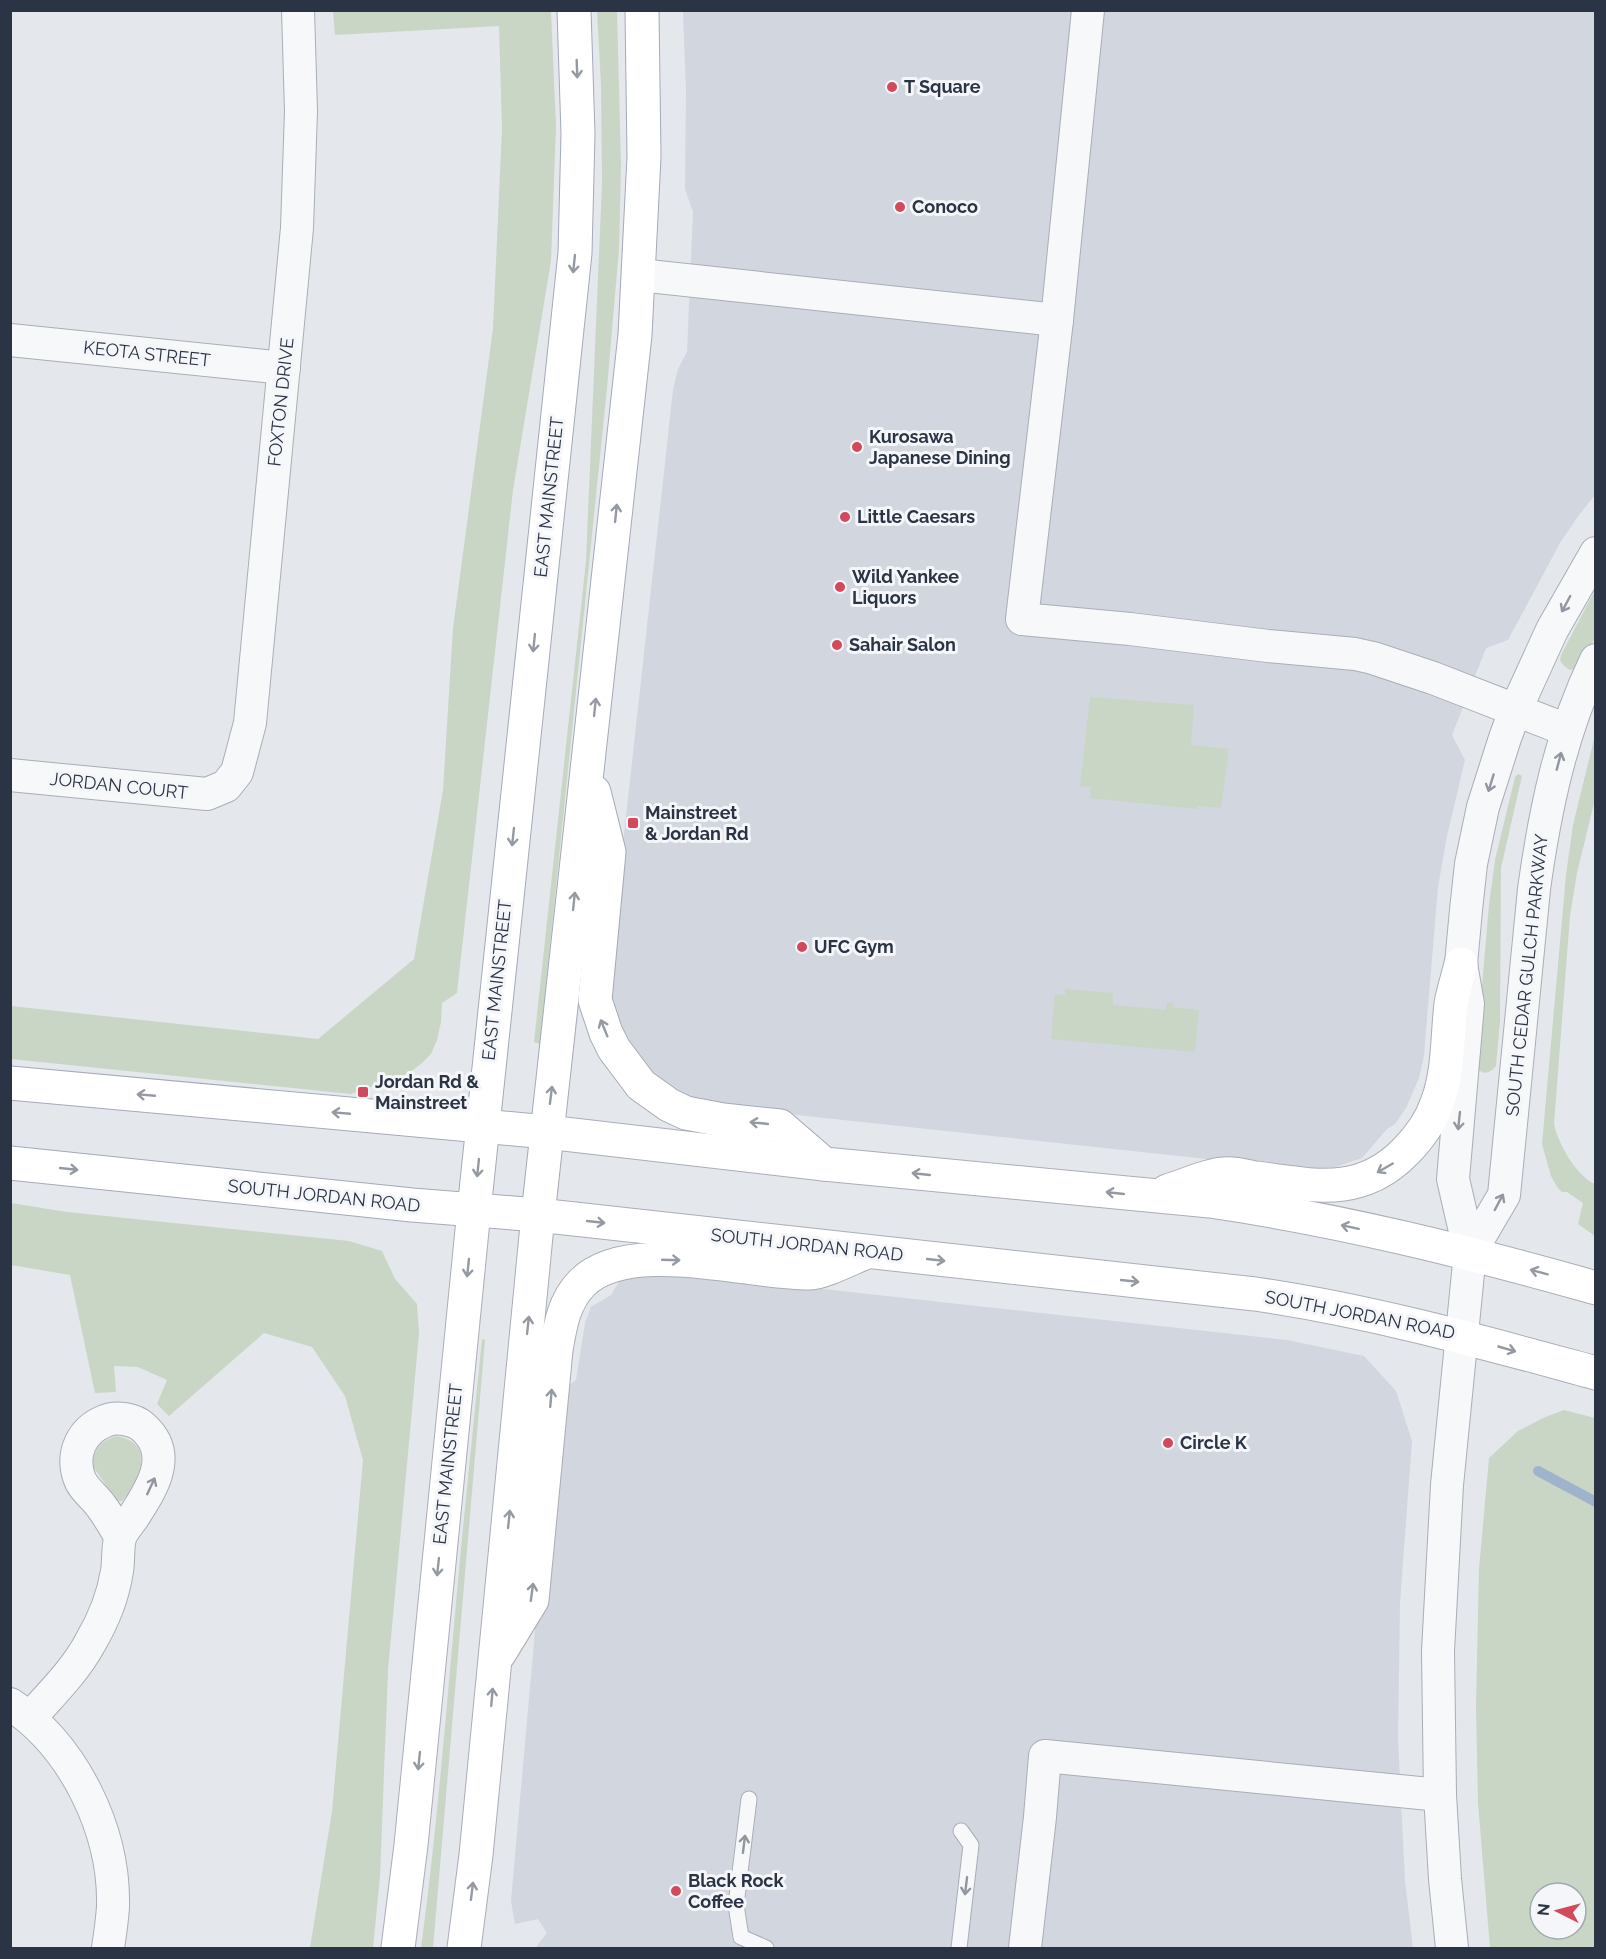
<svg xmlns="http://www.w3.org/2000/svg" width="1606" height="1959" font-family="Raleway,sans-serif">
	<rect width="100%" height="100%" fill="#e4e7ec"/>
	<g fill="#d2d6de">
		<path d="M 683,11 L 1595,11 L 1595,495 L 1579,515 L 1560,543 L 1508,640 L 1486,648 L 1452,735 L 1465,760 L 1447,836 L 1438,887 L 1424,1056 L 1419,1078 L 1406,1108 L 1395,1124 L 1387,1129 L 1362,1158 L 1335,1167 L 1309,1170 L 712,1106 L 667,1088 L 628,1047 L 610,997 L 609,971 L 673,390 L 678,369 L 687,352 L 693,212 L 685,189 L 686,90 Z"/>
		<path d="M 643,1272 L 704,1276 L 1287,1340 L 1364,1356 L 1396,1391 L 1412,1441 L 1400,1603 L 1398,1738 L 1405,1881 L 1413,1948 L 538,1948 L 536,1947 L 547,1933 L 538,1919 L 515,1924 L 511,1901 L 556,1395 L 576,1380 L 585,1323 L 591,1307 L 611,1295 L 622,1277 Z"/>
	</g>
	<g fill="#c9d6c5" fill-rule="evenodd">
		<path d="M 333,11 L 551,11 L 556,126 L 551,261 L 513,490 L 457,993 L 442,1003 L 441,1022 L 437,1040 L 431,1054 L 422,1063 L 409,1073 L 351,1094 L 11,1059 L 11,1006 L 318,1039 L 414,959 L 443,790 L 453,628 L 493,328 L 502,129 L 499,26 L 335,35 Z"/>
		<path d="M 597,11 L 617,11 L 621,166 L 619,249 L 607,388 L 540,1044 L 534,1042 L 586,561 L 602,183 L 601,85 Z"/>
		<path d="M 1595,590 L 1595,637 L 1581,667 L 1570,670 L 1564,666 L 1560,660 L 1561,655 Z"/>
		<path d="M 1090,697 L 1194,705 L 1191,745 L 1229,749 L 1221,808 L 1198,806 L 1197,809 L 1090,798 L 1091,787 L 1080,786 Z"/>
		<path d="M 1595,735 L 1595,799 L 1577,873 L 1570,916 L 1554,1124 C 1558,1143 1576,1176 1595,1184 L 1595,1236 L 1578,1224 L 1583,1203 L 1567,1192 L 1562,1192 L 1557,1187 L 1551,1176 L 1542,1144 L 1566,875 L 1573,825 Z"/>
		<path d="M 1518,774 L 1522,776 L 1501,868 L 1500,1021 L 1496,1066 C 1489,1075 1481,1075 1475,1066 L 1489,905 L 1495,860 L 1515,777 Z"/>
		<path d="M 1065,989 L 1113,993 L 1113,1005 L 1166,1010 L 1167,1002 L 1173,1003 L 1173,1007 L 1199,1010 L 1195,1052 L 1051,1039 L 1055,994 L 1065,995 Z"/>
		<path d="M 11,1203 L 67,1212 L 349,1241 L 382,1251 L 395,1279 L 417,1304 L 419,1334 L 388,1670 L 380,1877 L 373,1948 L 310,1948 L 332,1811 L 363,1460 L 345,1396 L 312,1347 L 264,1333 L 169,1416 L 157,1404 L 167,1380 L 138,1367 L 114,1366 L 116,1392 L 95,1393 L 70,1275 L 11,1265 Z"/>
		<path d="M 482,1339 L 485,1340 L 433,1948 L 421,1948 C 436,1837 445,1726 455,1614 C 463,1523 473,1431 482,1339 Z"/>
		<path d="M 1564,1410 L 1595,1418 L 1595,1948 L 1490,1948 L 1478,1803 L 1476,1705 L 1479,1569 L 1489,1458 L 1518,1431 L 1545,1417 ZM 1540,1893 L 1576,1893 L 1576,1929 L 1540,1929 Z"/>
		<path d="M 116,1436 C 156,1442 141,1481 122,1501 L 117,1501 L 92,1465 C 94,1449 100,1441 116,1436 Z"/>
	</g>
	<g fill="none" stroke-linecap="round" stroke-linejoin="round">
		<path stroke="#9fb4cc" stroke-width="10" d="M 1538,1471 L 1596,1502"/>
		<defs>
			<g id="service">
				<path d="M 749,1799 L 736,1905 L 741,1937 L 766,1948"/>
				<path d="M 959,1948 L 971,1845 L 961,1831"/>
			</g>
			<g id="minor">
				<path d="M 1088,10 L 1057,320 L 1022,619 L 1130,629 L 1268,646 L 1355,654 L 1373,658 L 1433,678 L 1567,730"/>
				<path d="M 639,275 L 1057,320"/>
				<path d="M 10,340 L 284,368"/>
				<path d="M 10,775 L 207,794 L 226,786 L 237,772 L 250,723 L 297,228 L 301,111 L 298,10"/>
				<path d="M 1470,1253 L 1504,1195 L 1534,889 C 1545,810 1561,732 1596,660"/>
				<path d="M 10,1704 C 74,1746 115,1831 113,1907 C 112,1921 110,1935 108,1948"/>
				<path d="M 30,1718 C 51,1694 75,1671 90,1643 C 103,1621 113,1597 117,1571 C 119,1560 117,1545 121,1535 C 124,1529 130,1522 134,1516 C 152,1488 174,1455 143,1427 C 134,1419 116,1416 105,1421 C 82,1430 71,1453 79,1477 C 82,1488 94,1496 101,1506 C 108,1515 114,1526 120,1536"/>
				<path d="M 1025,1948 L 1040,1817 L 1045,1756 L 1440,1795"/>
				<path d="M 1452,1948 L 1445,1879 L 1440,1795 L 1438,1651 L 1447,1485 L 1470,1253 L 1453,1179 L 1468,1004 L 1461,964 L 1466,910 L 1471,864 L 1483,807 L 1505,738 L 1515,711 L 1552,630 L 1596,553"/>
			</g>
			<g id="secondary">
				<path d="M 547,1132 L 824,1164 L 1210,1201 C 1341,1220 1469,1252 1596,1288"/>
				<path d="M 1167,1191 C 1181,1187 1211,1174 1224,1174 C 1234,1173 1245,1176 1255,1178 C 1312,1185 1360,1198 1405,1152 C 1418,1139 1431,1121 1437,1103 C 1449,1072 1447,1037 1451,1004 C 1453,991 1458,977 1461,964"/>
				<path d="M 499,1654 L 532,1600 L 556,1350 C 560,1326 564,1301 582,1283 C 629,1236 750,1274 810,1273 C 822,1273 850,1259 862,1254"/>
				<path d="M 398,1948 L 411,1845 L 474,1210"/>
				<path d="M 464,1948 L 476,1855 L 538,1215 L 1255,1294 C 1372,1311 1482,1342 1596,1373"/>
			</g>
			<g id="primary">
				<path d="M 594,792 L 609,852 L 595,1000 L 606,1033 L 614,1049 L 641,1085 L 669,1105 L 686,1113 L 723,1120 L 780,1126 L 824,1164"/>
				<path d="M 10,1083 L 547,1132"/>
				<path d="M 10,1163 L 412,1205 L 538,1215 L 635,335 L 644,157 L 642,10"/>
				<path d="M 474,1210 L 575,253 L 578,134 L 574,10"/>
			</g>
		</defs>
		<use href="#service" stroke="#a9aeb7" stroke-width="17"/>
		<use href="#minor" stroke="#a9aeb7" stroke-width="34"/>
		<use href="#secondary" stroke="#a9aeb7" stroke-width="35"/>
		<use href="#primary" stroke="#a3abb8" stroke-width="35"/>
		<use href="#service" stroke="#f7f8fa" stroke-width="15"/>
		<use href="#minor" stroke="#f7f8fa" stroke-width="32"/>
		<use href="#secondary" stroke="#fff" stroke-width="33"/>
		<use href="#primary" stroke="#fff" stroke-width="33"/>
	</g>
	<defs><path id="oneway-shaft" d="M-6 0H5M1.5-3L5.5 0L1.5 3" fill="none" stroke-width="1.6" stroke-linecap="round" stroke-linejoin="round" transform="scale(1.5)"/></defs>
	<g stroke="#959aa2">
		<use href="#oneway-shaft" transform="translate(577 69) rotate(88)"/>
		<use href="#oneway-shaft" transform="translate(574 264) rotate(96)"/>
		<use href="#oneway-shaft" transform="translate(616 513) rotate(-84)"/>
		<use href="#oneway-shaft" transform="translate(534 643) rotate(96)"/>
		<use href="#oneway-shaft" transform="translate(595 707) rotate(-84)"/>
		<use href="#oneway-shaft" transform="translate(513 837) rotate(96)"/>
		<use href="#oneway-shaft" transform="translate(574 901) rotate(-84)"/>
		<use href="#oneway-shaft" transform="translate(604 1028) rotate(-112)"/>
		<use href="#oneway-shaft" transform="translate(146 1095) rotate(-175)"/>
		<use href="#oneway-shaft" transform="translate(551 1095) rotate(-83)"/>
		<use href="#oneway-shaft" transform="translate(341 1113) rotate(-175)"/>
		<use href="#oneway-shaft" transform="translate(759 1123) rotate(-174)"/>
		<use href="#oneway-shaft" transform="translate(478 1168) rotate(96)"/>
		<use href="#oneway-shaft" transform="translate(1385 1168) rotate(150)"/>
		<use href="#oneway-shaft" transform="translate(69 1169) rotate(6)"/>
		<use href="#oneway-shaft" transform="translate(921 1174) rotate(-174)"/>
		<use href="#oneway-shaft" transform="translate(1115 1193) rotate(-174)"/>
		<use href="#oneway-shaft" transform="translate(596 1222) rotate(6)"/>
		<use href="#oneway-shaft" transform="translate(1350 1227) rotate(-168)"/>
		<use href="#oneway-shaft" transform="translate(671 1260) rotate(2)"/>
		<use href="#oneway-shaft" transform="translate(936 1260) rotate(6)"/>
		<use href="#oneway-shaft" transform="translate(468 1268) rotate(96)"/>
		<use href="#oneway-shaft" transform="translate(1539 1272) rotate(-165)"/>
		<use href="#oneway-shaft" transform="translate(1130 1281) rotate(6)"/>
		<use href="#oneway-shaft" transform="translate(528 1325) rotate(-84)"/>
		<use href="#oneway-shaft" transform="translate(1507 1349) rotate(16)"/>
		<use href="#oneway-shaft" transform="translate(551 1398) rotate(-85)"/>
		<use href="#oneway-shaft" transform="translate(509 1519) rotate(-84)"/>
		<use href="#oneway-shaft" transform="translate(438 1567) rotate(96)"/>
		<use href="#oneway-shaft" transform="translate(532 1592) rotate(-82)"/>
		<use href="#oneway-shaft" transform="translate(492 1697) rotate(-85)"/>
		<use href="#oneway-shaft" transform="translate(419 1761) rotate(96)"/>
		<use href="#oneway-shaft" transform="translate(472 1891) rotate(-83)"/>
	</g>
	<g stroke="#9196a0">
		<use href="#oneway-shaft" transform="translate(1566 604) rotate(118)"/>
		<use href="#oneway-shaft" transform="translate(1559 761) rotate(-75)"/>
		<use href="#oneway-shaft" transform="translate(1491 783) rotate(107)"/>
		<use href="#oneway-shaft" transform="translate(1459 1121) rotate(96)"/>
		<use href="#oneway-shaft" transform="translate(1499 1202) rotate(-62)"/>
		<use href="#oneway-shaft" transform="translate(151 1486) rotate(-65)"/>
		<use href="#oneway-shaft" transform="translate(744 1844) rotate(-83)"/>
		<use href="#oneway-shaft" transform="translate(966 1886) rotate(97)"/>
	</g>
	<g fill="#d1495b" stroke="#f4f6f9" stroke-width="2">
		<circle cx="892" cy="87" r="6"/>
		<circle cx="900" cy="207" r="6"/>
		<circle cx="857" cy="447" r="6"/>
		<circle cx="845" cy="517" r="6"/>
		<circle cx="840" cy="587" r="6"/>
		<circle cx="837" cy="645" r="6"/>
		<rect x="627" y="817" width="12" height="12" rx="3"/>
		<circle cx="802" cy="947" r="6"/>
		<rect x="357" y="1086" width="12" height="12" rx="3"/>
		<circle cx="1168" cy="1443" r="6"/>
		<circle cx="676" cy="1891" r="6"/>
	</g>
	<g text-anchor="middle" stroke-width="6" stroke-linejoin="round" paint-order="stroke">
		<g font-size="18" font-weight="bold" fill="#2b3445" stroke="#f4f6f9" text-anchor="start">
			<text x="904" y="93">T Square</text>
			<text x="912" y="213">Conoco</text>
			<text x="869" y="443">Kurosawa<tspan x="869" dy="21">Japanese Dining</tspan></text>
			<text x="857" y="523">Little Caesars</text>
			<text x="852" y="583">Wild Yankee<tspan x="852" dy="21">Liquors</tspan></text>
			<text x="849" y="651">Sahair Salon</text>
			<text x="645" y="819">Mainstreet<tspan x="645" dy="21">&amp; Jordan Rd</tspan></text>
			<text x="814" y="953">UFC Gym</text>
			<text x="375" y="1088">Jordan Rd &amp;<tspan x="375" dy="21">Mainstreet</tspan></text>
			<text x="1180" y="1449">Circle K</text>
			<text x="688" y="1887">Black Rock<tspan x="688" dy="21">Coffee</tspan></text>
		</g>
		<g font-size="18" fill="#2b3445" stroke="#f4f6f9">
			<text transform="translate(147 354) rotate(6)" y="6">KEOTA STREET</text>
			<text transform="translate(281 402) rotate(-84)" y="6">FOXTON DRIVE</text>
			<text transform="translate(549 497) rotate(-84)" y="6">EAST MAINSTREET</text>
			<text transform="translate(119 786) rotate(6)" y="6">JORDAN COURT</text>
			<text transform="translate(1527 975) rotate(-84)" y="6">SOUTH CEDAR GULCH PARKWAY</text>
			<text transform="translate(497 980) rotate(-84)" y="6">EAST MAINSTREET</text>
			<text transform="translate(324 1196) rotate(6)" y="6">SOUTH JORDAN ROAD</text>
			<text transform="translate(807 1245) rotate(6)" y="6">SOUTH JORDAN ROAD</text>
			<text transform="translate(1360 1315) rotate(11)" y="6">SOUTH JORDAN ROAD</text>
			<text transform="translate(448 1464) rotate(-84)" y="6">EAST MAINSTREET</text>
		</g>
	</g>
	<rect width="1606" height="1959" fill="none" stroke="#2b3445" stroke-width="24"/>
	<g transform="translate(1558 1911) rotate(276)"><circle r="28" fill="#f4f6f9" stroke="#a4a8b1" stroke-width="1.5"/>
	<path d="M0-4.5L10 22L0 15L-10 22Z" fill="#d1495b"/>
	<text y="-9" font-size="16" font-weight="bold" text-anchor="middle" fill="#2b3445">N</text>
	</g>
</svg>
